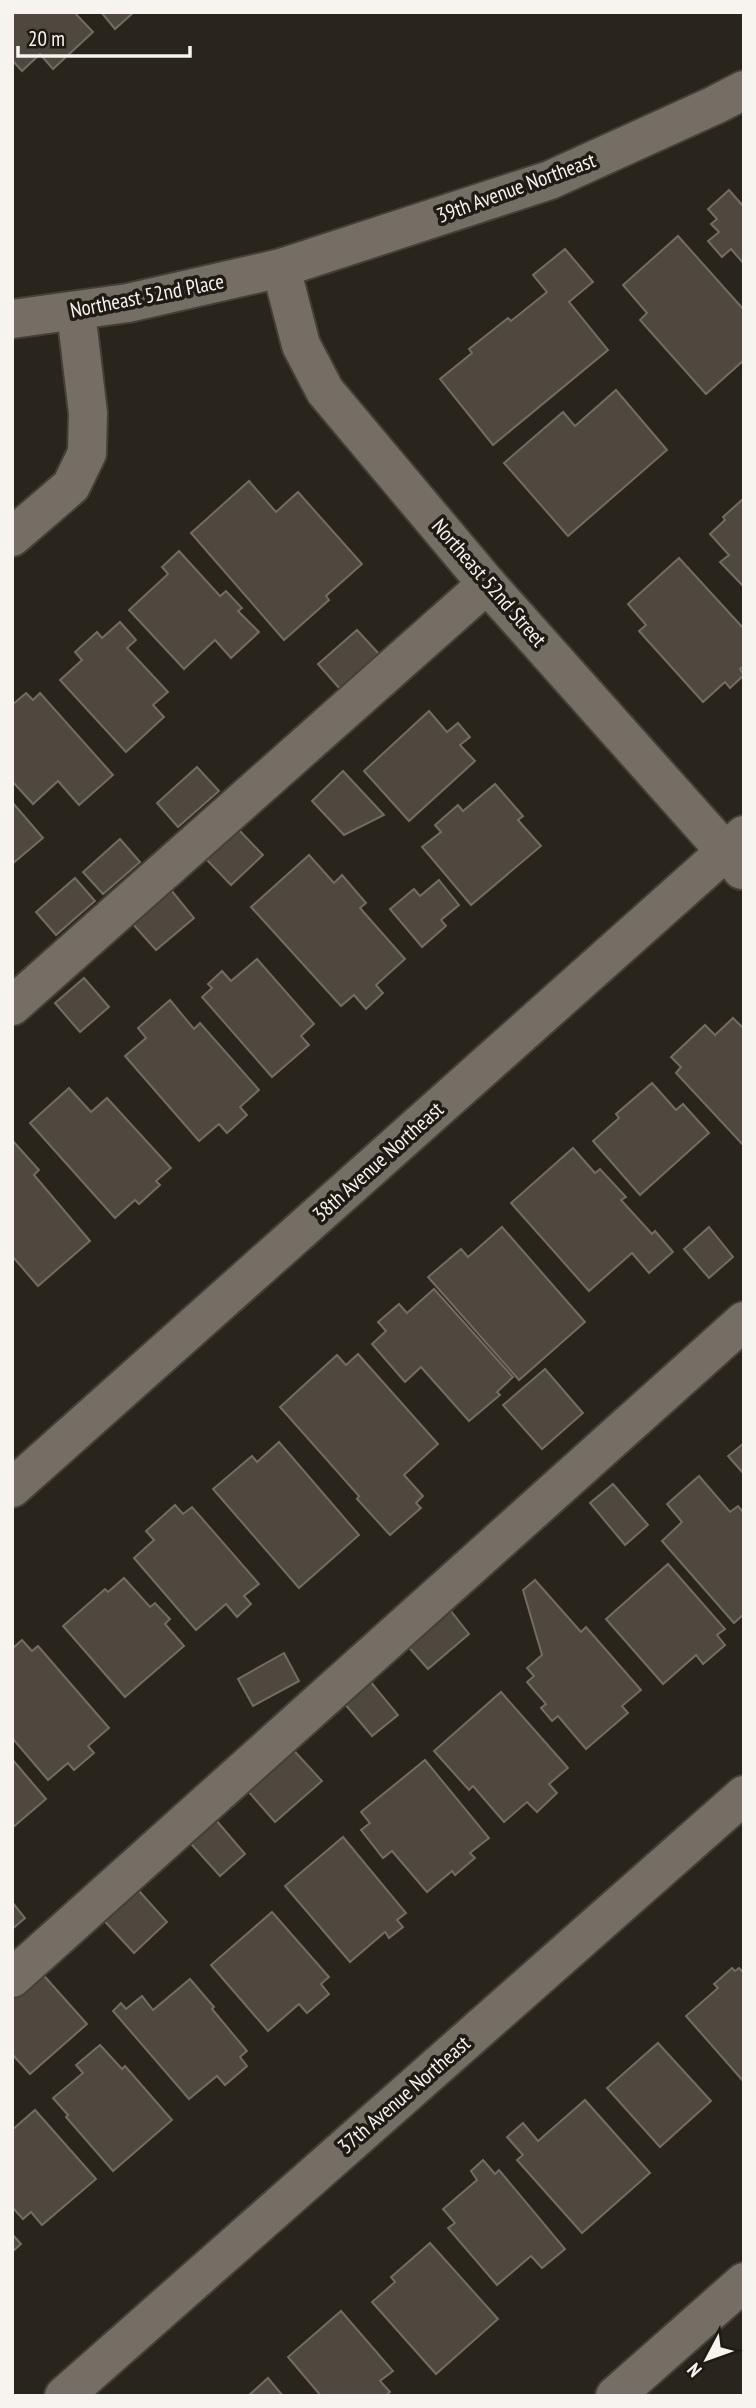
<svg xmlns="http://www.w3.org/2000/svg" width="756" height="2408" font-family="'PT Sans Narrow',sans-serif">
	<rect width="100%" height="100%" fill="#29241c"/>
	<g fill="#4e483f" stroke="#736c63" stroke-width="2">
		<path d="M 12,12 L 74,12 L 93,32 L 53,69 L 40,54 L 22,71 L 12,60 Z"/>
		<path d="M 101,12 L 134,12 L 115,29 Z"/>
		<path d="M 729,190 L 744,207 L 744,264 L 731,249 L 722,257 L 708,241 L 719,232 L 711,224 L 717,219 L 708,209 Z"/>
		<path d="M 678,236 L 744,310 L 744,360 L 706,394 L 640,320 L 647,313 L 623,285 Z"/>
		<path d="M 565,249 L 593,282 L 569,302 L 608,350 L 493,445 L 440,379 L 472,353 L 469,349 L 508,318 L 511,321 L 547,292 L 533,275 Z"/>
		<path d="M 616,390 L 667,450 L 568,536 L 504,463 L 563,412 L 575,426 Z"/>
		<path d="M 249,481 L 276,512 L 298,492 L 362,564 L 326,596 L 329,600 L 284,640 L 191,533 Z"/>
		<path d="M 744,498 L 744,587 L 720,562 L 729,555 L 710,534 L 725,520 L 723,517 Z"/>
		<path d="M 179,551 L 220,596 L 226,591 L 242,608 L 238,611 L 259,632 L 231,658 L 215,640 L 184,669 L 129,610 L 168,574 L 162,567 Z"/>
		<path d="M 679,558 L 744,629 L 744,666 L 740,669 L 744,675 L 730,688 L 725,682 L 703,702 L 639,631 L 646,625 L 628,604 Z"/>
		<path d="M 120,622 L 136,640 L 127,648 L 168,692 L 153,705 L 164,717 L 126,752 L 60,680 L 82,660 L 75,652 L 97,632 L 102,638 Z"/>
		<path d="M 357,630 L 380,655 L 340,689 L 318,664 Z"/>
		<path d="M 26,693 L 33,700 L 40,693 L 113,775 L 79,805 L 58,781 L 33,804 L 12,781 L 12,705 Z"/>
		<path d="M 429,711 L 447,732 L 458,723 L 470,737 L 460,745 L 475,761 L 409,821 L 364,771 Z"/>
		<path d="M 197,767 L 219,791 L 178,827 L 157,803 Z"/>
		<path d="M 343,771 L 384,815 L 344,835 L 312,801 Z"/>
		<path d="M 495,784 L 523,816 L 518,820 L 541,846 L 471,905 L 422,847 L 441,832 L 435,825 L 458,805 L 463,811 Z"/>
		<path d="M 12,802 L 43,838 L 12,864 Z"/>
		<path d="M 238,829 L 263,855 L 231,885 L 206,859 Z"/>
		<path d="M 120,839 L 140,862 L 103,894 L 83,872 Z"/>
		<path d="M 309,855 L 334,883 L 342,875 L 366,903 L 360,908 L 405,959 L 376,985 L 383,993 L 366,1009 L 354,995 L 341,1006 L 251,907 Z"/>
		<path d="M 75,878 L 95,901 L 56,935 L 36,912 Z"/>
		<path d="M 439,880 L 459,905 L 441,920 L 446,926 L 422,947 L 390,909 L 414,889 L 420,896 Z"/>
		<path d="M 171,890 L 194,918 L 156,950 L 132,923 Z"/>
		<path d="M 257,959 L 314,1024 L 301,1036 L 309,1045 L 272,1077 L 202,997 L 212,988 L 208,984 L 222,971 L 231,981 Z"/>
		<path d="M 84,978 L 109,1007 L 80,1032 L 55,1003 Z"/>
		<path d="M 170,1000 L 194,1029 L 200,1023 L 259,1090 L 240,1107 L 247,1115 L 227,1133 L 219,1124 L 199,1141 L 125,1056 L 146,1038 L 138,1028 Z"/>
		<path d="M 733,1018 L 744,1029 L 744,1146 L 676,1073 L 681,1067 L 671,1057 L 705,1025 L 715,1035 Z"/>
		<path d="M 652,1083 L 676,1110 L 683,1104 L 709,1133 L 640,1195 L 593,1141 L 619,1118 L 616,1114 Z"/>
		<path d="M 69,1088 L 91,1112 L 107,1098 L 171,1168 L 156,1181 L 160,1185 L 139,1204 L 135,1200 L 115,1218 L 30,1123 Z"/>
		<path d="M 12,1140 L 39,1170 L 34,1175 L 90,1241 L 38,1286 L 12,1256 Z"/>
		<path d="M 573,1148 L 595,1173 L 600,1169 L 626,1197 L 621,1200 L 652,1234 L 655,1231 L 673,1252 L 649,1273 L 632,1253 L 589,1291 L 511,1203 Z"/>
		<path d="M 502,1227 L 585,1322 L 519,1380 L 428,1277 L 461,1249 L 468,1257 Z"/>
		<path d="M 709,1227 L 733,1257 L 709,1278 L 684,1249 Z"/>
		<path d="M 434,1289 L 513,1377 L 497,1392 L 500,1395 L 469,1421 L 421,1367 L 405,1382 L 372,1344 L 386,1331 L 378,1322 L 399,1304 L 407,1313 Z"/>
		<path d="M 358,1354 L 438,1444 L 404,1475 L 423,1496 L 416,1503 L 421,1508 L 390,1535 L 357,1499 L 359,1496 L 280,1407 L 337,1355 L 346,1365 Z"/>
		<path d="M 545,1369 L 583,1413 L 542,1449 L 503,1405 Z"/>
		<path d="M 279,1442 L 359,1535 L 299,1588 L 213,1489 L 252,1456 L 257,1462 Z"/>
		<path d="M 744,1443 L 744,1474 L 728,1456 Z"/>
		<path d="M 699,1476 L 730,1512 L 738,1506 L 744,1513 L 744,1614 L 734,1623 L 662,1541 L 682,1522 L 667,1504 Z"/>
		<path d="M 613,1484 L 648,1525 L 625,1545 L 590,1503 Z"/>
		<path d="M 175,1505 L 183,1514 L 192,1507 L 259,1584 L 244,1596 L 251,1604 L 237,1617 L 226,1604 L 196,1630 L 134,1558 L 154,1540 L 146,1531 Z"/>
		<path d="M 668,1564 L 725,1629 L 717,1635 L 725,1645 L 703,1664 L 696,1655 L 663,1684 L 606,1619 Z"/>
		<path d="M 124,1578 L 150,1607 L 155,1603 L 170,1619 L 165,1624 L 184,1646 L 125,1697 L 63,1626 L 105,1589 L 108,1592 Z"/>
		<path d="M 535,1580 L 581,1632 L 586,1627 L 641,1690 L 622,1706 L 628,1713 L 586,1749 L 558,1716 L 552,1721 L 541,1708 L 546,1704 L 527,1682 L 534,1676 L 527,1668 L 542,1655 L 523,1590 Z"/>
		<path d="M 447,1606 L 469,1634 L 428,1669 L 404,1642 Z"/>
		<path d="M 22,1640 L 32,1651 L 38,1646 L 109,1728 L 88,1746 L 94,1753 L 74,1770 L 68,1763 L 48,1780 L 12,1738 L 12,1649 Z"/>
		<path d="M 284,1653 L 299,1681 L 253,1706 L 238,1679 Z"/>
		<path d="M 365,1675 L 398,1715 L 372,1736 L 339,1697 Z"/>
		<path d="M 501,1692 L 568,1768 L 549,1784 L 557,1793 L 537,1812 L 527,1802 L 504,1822 L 473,1786 L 469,1790 L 434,1751 Z"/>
		<path d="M 286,1742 L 322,1781 L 275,1822 L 241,1783 Z"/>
		<path d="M 12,1759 L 46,1799 L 12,1828 Z"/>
		<path d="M 425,1760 L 489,1838 L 470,1853 L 475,1858 L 455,1875 L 452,1871 L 427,1892 L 392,1851 L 383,1858 L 361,1830 L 370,1823 L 361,1812 Z"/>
		<path d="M 210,1813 L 245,1854 L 220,1876 L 184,1836 Z"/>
		<path d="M 343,1837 L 406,1913 L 397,1920 L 403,1927 L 389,1938 L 385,1932 L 350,1962 L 285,1886 Z"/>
		<path d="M 131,1882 L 167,1922 L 134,1953 L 97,1913 Z"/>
		<path d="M 12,1902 L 25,1918 L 12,1929 Z"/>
		<path d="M 272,1912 L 329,1977 L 321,1984 L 329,1994 L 307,2013 L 299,2004 L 268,2031 L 211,1965 Z"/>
		<path d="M 732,1968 L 735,1971 L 739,1968 L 744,1973 L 744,2082 L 686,2016 L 718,1988 L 714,1984 Z"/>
		<path d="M 38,1969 L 87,2024 L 30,2074 L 12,2054 L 12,1992 Z"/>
		<path d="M 190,1979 L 214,2007 L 212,2009 L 247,2051 L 240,2057 L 247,2066 L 225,2085 L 217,2076 L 189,2099 L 113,2011 L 121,2003 L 126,2009 L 142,1996 L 153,2010 Z"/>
		<path d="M 658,2043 L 711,2101 L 660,2147 L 607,2088 Z"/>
		<path d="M 100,2045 L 122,2069 L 125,2066 L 172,2120 L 113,2171 L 66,2117 L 68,2115 L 53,2098 L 83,2073 L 76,2065 Z"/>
		<path d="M 585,2100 L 650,2173 L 582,2233 L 517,2160 L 523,2155 L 507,2137 L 523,2123 L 538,2141 Z"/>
		<path d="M 35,2110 L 96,2179 L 42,2225 L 31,2212 L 23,2219 L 12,2207 L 12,2130 Z"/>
		<path d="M 483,2160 L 495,2174 L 499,2170 L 565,2249 L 542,2268 L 531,2256 L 497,2285 L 448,2228 L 455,2223 L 443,2209 L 477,2180 L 471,2171 Z"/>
		<path d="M 12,2234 L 21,2244 L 12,2252 Z"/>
		<path d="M 430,2243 L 498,2319 L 436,2374 L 372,2302 L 395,2282 L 391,2277 Z"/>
		<path d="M 341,2311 L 393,2371 L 380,2381 L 390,2392 L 385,2396 L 321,2396 L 288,2357 Z"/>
		<path d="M 268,2378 L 283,2396 L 248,2396 Z"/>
	</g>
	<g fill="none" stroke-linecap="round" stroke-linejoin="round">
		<defs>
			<g id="minor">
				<path d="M 281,268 L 301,345 L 325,391 L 487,584 L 742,870"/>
				<path d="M 12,319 L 128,303 L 281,268 L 550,180 L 715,105 L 744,90"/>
				<path d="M 12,537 L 71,486 L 87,453 L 88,413 L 76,312"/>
				<path d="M 12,1006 L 487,584"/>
				<path d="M 12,1488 L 744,835"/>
				<path d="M 12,1978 L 744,1321"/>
				<path d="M 64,2396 L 744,1795"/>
				<path d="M 615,2396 L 744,2282"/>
			</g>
		</defs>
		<use href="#minor" stroke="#444039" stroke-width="42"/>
		<use href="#minor" stroke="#746e65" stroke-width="38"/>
	</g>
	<g text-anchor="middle" stroke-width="7" stroke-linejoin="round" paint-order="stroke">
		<g font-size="21" fill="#f7f3ee" stroke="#1f1a13">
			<text transform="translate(516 188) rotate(-20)" y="7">39th Avenue Northeast</text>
			<text transform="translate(147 296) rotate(-11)" y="7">Northeast 52nd Place</text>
			<text transform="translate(489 583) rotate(49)" y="7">Northeast 52nd Street</text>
			<text transform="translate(378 1162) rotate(-42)" y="7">38th Avenue Northeast</text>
			<text transform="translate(404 2095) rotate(-41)" y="7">37th Avenue Northeast</text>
		</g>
	</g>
	<rect width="756" height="2408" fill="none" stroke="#f7f3ee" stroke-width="28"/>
	<g transform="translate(707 2359) rotate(229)" stroke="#1f1a13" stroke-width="5" paint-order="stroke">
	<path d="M0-5L12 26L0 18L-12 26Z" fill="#f7f3ee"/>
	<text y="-10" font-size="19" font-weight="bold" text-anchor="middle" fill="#f7f3ee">N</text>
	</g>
	<path d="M18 46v10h172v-10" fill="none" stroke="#f7f3ee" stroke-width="3.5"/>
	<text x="28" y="46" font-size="21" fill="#f7f3ee" stroke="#1f1a13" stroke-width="5" paint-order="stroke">20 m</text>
</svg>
